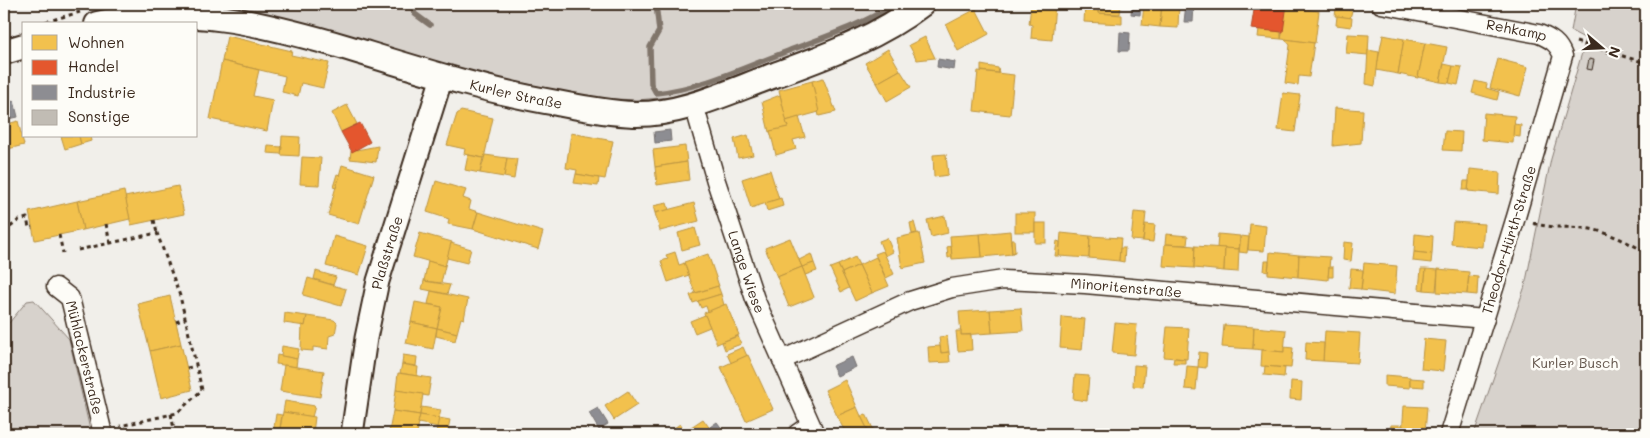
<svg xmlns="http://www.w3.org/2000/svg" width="1650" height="438" font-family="Mali,sans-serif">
	<rect width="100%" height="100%" fill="#f1efea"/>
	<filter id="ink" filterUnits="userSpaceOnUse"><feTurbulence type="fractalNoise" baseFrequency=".02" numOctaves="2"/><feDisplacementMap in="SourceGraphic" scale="10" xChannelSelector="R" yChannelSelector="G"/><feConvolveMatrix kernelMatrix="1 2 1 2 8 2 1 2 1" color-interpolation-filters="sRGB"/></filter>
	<g filter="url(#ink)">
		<g fill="#d7d2cc" stroke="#897e75">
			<path d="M 215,4 L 901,4 L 890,13 L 852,32 L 698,89 L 671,97 L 637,100 L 595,98 L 455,69 L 267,13 Z"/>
			<path d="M 1576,4 L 1646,4 L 1646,434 L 1474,434 L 1525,286 L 1551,159 L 1586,39 L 1571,31 Z"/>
			<path d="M 34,300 L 69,339 L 91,434 L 4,434 L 4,344 L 6,339 L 4,329 L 27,301 Z"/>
		</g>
		<g fill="#f2c14e" stroke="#bb9440">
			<path d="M 1031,4 L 1055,5 L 1052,40 L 1031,38 L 1032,25 L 1029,24 Z"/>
			<path d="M 1085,4 L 1099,4 L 1098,13 L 1122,15 L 1122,24 L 1084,22 Z"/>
			<path d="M 1099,4 L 1121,5 L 1120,14 L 1098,13 Z"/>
			<path d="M 1144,4 L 1162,4 L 1160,27 L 1142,25 Z"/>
			<path d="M 1162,4 L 1179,4 L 1178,28 L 1160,27 Z"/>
			<path d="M 1286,7 L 1319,11 L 1315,43 L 1281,39 Z"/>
			<path d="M 1336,8 L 1352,11 L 1350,18 L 1335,16 Z"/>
			<path d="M 976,9 L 989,34 L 958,51 L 946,25 Z"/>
			<path d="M 1337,16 L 1352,18 L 1351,27 L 1336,25 Z"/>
			<path d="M 1259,29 L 1281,32 L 1281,39 L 1258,37 Z"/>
			<path d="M 1348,34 L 1369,35 L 1368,55 L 1346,53 Z"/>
			<path d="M 1383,35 L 1404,39 L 1398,74 L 1376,70 Z"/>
			<path d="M 227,36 L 292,51 L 291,55 L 329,63 L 323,88 L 301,83 L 298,96 L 282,92 L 285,76 L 222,61 Z"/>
			<path d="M 925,37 L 935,58 L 917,60 L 909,45 Z"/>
			<path d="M 1285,39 L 1314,43 L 1309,77 L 1299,76 L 1298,85 L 1285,83 L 1290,45 Z"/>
			<path d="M 1404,39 L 1425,43 L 1418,78 L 1398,74 Z"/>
			<path d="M 1425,43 L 1447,47 L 1440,82 L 1418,77 Z"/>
			<path d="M 888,49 L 900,70 L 877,83 L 865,63 Z"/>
			<path d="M 1368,50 L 1379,52 L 1375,86 L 1366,84 Z"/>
			<path d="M 1498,59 L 1528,67 L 1520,96 L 1490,88 Z"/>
			<path d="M 222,61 L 259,70 L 253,96 L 273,100 L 267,131 L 210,119 Z"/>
			<path d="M 1444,64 L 1453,66 L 1449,83 L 1440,82 Z"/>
			<path d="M 981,65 L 998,68 L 999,73 L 981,71 Z"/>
			<path d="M 1453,66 L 1462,67 L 1458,85 L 1449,83 Z"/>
			<path d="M 900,70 L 911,87 L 887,101 L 877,83 Z"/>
			<path d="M 978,71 L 1014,75 L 1010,115 L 974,111 Z"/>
			<path d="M 823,78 L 836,112 L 819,116 L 812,81 Z"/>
			<path d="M 812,81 L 819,112 L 786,121 L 779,90 Z"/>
			<path d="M 1475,81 L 1487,84 L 1486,88 L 1499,92 L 1497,100 L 1472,93 Z"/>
			<path d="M 1283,93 L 1300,95 L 1295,132 L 1278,130 Z"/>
			<path d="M 780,95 L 788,127 L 769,132 L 762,102 Z"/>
			<path d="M 347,105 L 357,124 L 341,132 L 332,113 Z"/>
			<path d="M 1335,108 L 1363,110 L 1361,143 L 1333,146 Z"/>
			<path d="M 461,111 L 493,118 L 484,158 L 464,154 L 465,149 L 447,145 L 457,114 Z"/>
			<path d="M 1484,113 L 1515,116 L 1513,143 L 1482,140 Z"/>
			<path d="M 799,117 L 805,137 L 793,140 L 796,149 L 776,155 L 770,131 L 788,127 L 786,121 Z"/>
			<path d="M 18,121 L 24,145 L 4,150 L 4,125 Z"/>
			<path d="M 1514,124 L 1521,125 L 1520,137 L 1513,136 Z"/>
			<path d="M 1445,131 L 1462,132 L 1461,151 L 1443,150 Z"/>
			<path d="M 571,133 L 613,141 L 605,179 L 576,174 L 577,170 L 566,168 Z"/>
			<path d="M 748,135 L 753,155 L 738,158 L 734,139 Z"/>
			<path d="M 61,136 L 79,136 L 81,144 L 65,149 Z"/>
			<path d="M 79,136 L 90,136 L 91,141 L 81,144 Z"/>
			<path d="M 282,136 L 300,137 L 299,156 L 281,155 Z"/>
			<path d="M 268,146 L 282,147 L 281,154 L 267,153 Z"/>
			<path d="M 378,146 L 376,162 L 350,159 L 351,151 Z"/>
			<path d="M 685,146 L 687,162 L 655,167 L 653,150 Z"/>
			<path d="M 946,154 L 948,175 L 934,177 L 933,155 Z"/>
			<path d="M 468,155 L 483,158 L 480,173 L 465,170 Z"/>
			<path d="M 485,155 L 507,158 L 504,177 L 480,173 Z"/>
			<path d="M 302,157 L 321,158 L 319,185 L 300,184 Z"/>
			<path d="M 507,158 L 517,159 L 514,179 L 504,177 Z"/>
			<path d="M 687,162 L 689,180 L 657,185 L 655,167 Z"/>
			<path d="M 342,165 L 374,175 L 359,224 L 328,215 Z"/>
			<path d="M 1470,169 L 1500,172 L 1499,194 L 1468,191 Z"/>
			<path d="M 770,170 L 779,199 L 751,208 L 742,179 Z"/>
			<path d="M 337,174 L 340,175 L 336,188 L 333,187 Z"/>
			<path d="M 576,174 L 599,178 L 598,186 L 574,183 Z"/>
			<path d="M 436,181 L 466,190 L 463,198 L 471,201 L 469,209 L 478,212 L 473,229 L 448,224 L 449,219 L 427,212 Z"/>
			<path d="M 1464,181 L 1469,181 L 1468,190 L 1463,190 Z"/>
			<path d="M 178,186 L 184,214 L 131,225 L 125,197 Z"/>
			<path d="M 124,191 L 130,219 L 83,230 L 77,201 Z"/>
			<path d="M 781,198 L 783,206 L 767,211 L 765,203 Z"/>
			<path d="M 77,201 L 83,230 L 35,240 L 29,212 Z"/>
			<path d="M 667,203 L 669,210 L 655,213 L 653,206 Z"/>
			<path d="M 694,203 L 699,221 L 660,231 L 655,213 Z"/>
			<path d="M 478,212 L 543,232 L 538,249 L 473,229 Z"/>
			<path d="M 1134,212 L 1146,213 L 1143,241 L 1131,240 Z"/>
			<rect x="1015" y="213" width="20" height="19"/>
			<path d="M 945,216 L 948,233 L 931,237 L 927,220 Z"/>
			<path d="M 914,222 L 917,233 L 912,234 L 910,223 Z"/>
			<path d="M 1453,222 L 1484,224 L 1482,247 L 1451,244 Z"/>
			<rect x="1035" y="223" width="11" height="20"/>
			<path d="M 1145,224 L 1155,225 L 1153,242 L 1143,241 Z"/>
			<path d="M 1250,224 L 1266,226 L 1264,251 L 1248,250 Z"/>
			<path d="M 695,228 L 700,245 L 682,250 L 678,233 Z"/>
			<path d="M 1010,231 L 1012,254 L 982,257 L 980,234 Z"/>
			<path d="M 420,233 L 452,242 L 445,266 L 413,257 Z"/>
			<path d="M 919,233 L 925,263 L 902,268 L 897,238 Z"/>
			<path d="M 1061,233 L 1090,236 L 1089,258 L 1059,256 Z"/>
			<path d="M 980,234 L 982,257 L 952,259 L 950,236 Z"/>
			<path d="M 1166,234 L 1188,236 L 1187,245 L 1165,244 Z"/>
			<path d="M 1218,234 L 1240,236 L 1239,249 L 1217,248 Z"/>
			<path d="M 1415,234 L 1433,236 L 1432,254 L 1414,252 Z"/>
			<path d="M 334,236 L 368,246 L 359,275 L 326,266 Z"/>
			<path d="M 1090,236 L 1121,238 L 1119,261 L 1089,258 Z"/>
			<path d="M 1241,236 L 1249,237 L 1247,253 L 1239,252 Z"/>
			<path d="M 790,238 L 802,267 L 777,277 L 765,248 Z"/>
			<path d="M 887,238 L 893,252 L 885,256 L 879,241 Z"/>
			<path d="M 1011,239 L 1014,239 L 1015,252 L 1012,253 Z"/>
			<path d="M 1057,241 L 1060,242 L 1059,256 L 1055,256 Z"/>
			<path d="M 1344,242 L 1353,243 L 1351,261 L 1343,260 Z"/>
			<path d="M 451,243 L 471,249 L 467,263 L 447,258 Z"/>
			<path d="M 1165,244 L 1195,246 L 1194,268 L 1163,266 Z"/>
			<path d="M 951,246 L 952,257 L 948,258 L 947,247 Z"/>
			<path d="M 1195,246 L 1225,248 L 1224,271 L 1194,268 Z"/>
			<path d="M 1120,248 L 1125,248 L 1124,262 L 1119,261 Z"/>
			<path d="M 1225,248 L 1239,249 L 1238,272 L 1224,271 Z"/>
			<path d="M 883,251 L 894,274 L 886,278 L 875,254 Z"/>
			<path d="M 675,252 L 679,265 L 685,263 L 689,275 L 668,282 L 661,261 L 668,259 L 666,255 Z"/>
			<path d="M 1270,252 L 1299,255 L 1298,277 L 1268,274 Z"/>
			<path d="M 1414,252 L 1432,254 L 1431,263 L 1413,261 Z"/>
			<path d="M 708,254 L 719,286 L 695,293 L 684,262 Z"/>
			<path d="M 811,254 L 814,263 L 802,267 L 799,260 Z"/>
			<path d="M 1299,255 L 1330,257 L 1328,280 L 1298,277 Z"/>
			<path d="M 855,257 L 859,265 L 842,273 L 838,265 Z"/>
			<path d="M 876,257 L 889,286 L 872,293 L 859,265 Z"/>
			<path d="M 428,261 L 445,266 L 441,283 L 424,281 Z"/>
			<path d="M 1265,261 L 1269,261 L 1268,272 L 1264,271 Z"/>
			<path d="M 814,263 L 817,271 L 805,275 L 802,267 Z"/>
			<path d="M 1364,263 L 1397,266 L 1395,294 L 1361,290 Z"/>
			<path d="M 838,265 L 849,288 L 841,292 L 830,268 Z"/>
			<path d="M 859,265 L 872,293 L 855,301 L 842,273 Z"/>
			<path d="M 802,267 L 814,297 L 789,307 L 777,277 Z"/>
			<path d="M 1329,267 L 1333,267 L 1333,277 L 1328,277 Z"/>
			<path d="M 1351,269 L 1363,270 L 1361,289 L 1349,288 Z"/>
			<path d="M 1421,269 L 1426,269 L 1424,290 L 1419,289 Z"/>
			<path d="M 1426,269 L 1438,270 L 1436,291 L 1424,290 Z"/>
			<path d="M 1438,269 L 1469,272 L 1467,294 L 1437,292 Z"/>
			<path d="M 316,271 L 336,277 L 333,285 L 314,279 Z"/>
			<path d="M 1469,276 L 1478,277 L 1477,295 L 1467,294 Z"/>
			<path d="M 308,278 L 346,289 L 341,306 L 303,295 Z"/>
			<path d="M 424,281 L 450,285 L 447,294 L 422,289 Z"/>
			<path d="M 718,286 L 721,294 L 693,303 L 690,295 Z"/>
			<path d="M 431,291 L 468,299 L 464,319 L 461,318 L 457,333 L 437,328 L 442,307 L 428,304 Z"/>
			<path d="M 721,294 L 724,305 L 708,312 L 706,306 L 701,308 L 698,301 Z"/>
			<path d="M 170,296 L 181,344 L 150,351 L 138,304 Z"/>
			<path d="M 415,302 L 442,307 L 437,328 L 411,322 Z"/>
			<path d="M 726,304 L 739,335 L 717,344 L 704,313 Z"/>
			<path d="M 1021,308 L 1023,331 L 992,333 L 990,310 Z"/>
			<path d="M 990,310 L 992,333 L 961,335 L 959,312 Z"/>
			<path d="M 285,313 L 307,316 L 305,326 L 284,323 Z"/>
			<path d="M 705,315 L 710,327 L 695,333 L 690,321 Z"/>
			<path d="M 307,316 L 334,320 L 337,323 L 335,334 L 329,336 L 328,349 L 313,347 L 313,351 L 301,350 L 302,325 L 305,326 Z"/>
			<path d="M 1062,317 L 1085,319 L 1082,350 L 1060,348 Z"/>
			<path d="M 411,322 L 437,328 L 433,349 L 406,343 Z"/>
			<path d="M 1115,323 L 1137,325 L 1134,355 L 1112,353 Z"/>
			<path d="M 1224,325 L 1254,327 L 1253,349 L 1222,347 Z"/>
			<path d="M 1167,327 L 1189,328 L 1187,359 L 1164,357 Z"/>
			<path d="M 1254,327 L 1286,330 L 1284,352 L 1253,349 Z"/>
			<path d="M 437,328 L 457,333 L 455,341 L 436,336 Z"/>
			<path d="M 956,331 L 961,331 L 961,335 L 971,335 L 972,350 L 958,351 Z"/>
			<path d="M 1325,331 L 1360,333 L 1358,363 L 1323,361 Z"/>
			<path d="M 738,336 L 741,344 L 725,350 L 722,342 Z"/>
			<path d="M 947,336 L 949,352 L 941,353 L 939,337 Z"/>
			<path d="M 1424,339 L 1446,341 L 1443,371 L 1421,369 Z"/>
			<path d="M 1306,342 L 1324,343 L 1323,361 L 1305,360 Z"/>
			<path d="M 181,344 L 192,390 L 161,398 L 150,351 Z"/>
			<path d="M 282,346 L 299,349 L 297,359 L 281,356 Z"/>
			<path d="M 940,346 L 941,353 L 949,352 L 950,362 L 929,363 L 928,347 Z"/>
			<path d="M 743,347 L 747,356 L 731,363 L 727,354 Z"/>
			<path d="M 1284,347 L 1293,348 L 1291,368 L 1261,366 L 1262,350 L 1284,352 Z"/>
			<path d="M 1199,352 L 1207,353 L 1206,368 L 1198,367 Z"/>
			<path d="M 277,355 L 297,359 L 296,367 L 276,364 Z"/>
			<path d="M 403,355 L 417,357 L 416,366 L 402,364 Z"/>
			<path d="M 748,355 L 773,409 L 746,421 L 721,367 Z"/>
			<path d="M 1174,358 L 1185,359 L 1185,363 L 1173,363 Z"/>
			<path d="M 402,364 L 418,367 L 417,376 L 400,373 Z"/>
			<path d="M 284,365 L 324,371 L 320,397 L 280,391 Z"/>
			<path d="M 1134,365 L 1145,366 L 1143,387 L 1133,386 Z"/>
			<path d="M 1187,366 L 1198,367 L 1196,390 L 1185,389 Z"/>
			<path d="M 1265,366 L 1285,368 L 1284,377 L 1264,375 Z"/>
			<path d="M 398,373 L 431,378 L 428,396 L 396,390 Z"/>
			<path d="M 1075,375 L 1089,376 L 1087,401 L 1073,399 Z"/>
			<path d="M 1385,375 L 1410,377 L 1410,388 L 1385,386 Z"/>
			<path d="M 1410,378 L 1424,379 L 1424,387 L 1410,386 Z"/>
			<path d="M 845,380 L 857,407 L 837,416 L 825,390 Z"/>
			<path d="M 1291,381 L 1302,382 L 1301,400 L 1290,399 Z"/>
			<path d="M 396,390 L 423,394 L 420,415 L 393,411 Z"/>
			<path d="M 628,391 L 637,405 L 614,420 L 605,406 Z"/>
			<path d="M 285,401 L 315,406 L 312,417 L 283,412 Z"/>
			<path d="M 1404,406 L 1427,407 L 1425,434 L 1402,434 Z"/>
			<path d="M 421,407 L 441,410 L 439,418 L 420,415 Z"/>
			<path d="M 857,407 L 861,416 L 870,434 L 846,434 L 837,416 Z"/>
			<path d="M 393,411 L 420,415 L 417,434 L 389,432 Z"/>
			<path d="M 283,412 L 315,417 L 313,433 L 279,434 Z"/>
			<path d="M 276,414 L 282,415 L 279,434 L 273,434 Z"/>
			<path d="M 866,414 L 875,433 L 872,434 L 870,434 L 861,416 Z"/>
			<path d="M 420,415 L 439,418 L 438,427 L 418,423 Z"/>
			<path d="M 439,418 L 450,420 L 447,434 L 436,432 Z"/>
			<path d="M 703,419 L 714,434 L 687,434 L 685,431 Z"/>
			<path d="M 680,424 L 687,434 L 665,434 Z"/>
			<path d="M 1391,425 L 1403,425 L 1402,434 L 1390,434 Z"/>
			<path d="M 167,429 L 169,434 L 143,434 Z"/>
		</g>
		<g fill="#e4572e" stroke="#b14a29">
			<path d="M 1255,4 L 1287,4 L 1283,32 L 1251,29 Z"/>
			<path d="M 360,123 L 370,142 L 352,152 L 341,132 Z"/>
		</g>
		<g fill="#8d8d92" stroke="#746f6f">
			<path d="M 1132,4 L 1141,4 L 1140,15 L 1131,14 Z"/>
			<path d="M 1186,4 L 1194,4 L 1193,22 L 1184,22 Z"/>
			<path d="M 1120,32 L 1130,33 L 1129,51 L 1119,51 Z"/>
			<path d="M 938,59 L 955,62 L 954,70 L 937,67 Z"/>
			<path d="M 14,101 L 18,117 L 4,120 L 4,103 Z"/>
			<path d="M 670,130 L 671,141 L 655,143 L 654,132 Z"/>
			<path d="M 852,357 L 856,367 L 837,376 L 832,366 Z"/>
			<path d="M 598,408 L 608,424 L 599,430 L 589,413 Z"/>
			<path d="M 717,422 L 726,434 L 716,434 L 710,427 Z"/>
		</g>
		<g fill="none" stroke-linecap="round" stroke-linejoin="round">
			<g stroke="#80746b" stroke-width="5.5">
				<path d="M 411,4 L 415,14 L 430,25"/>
				<path d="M 656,4 L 659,31 L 650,47 L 651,84 L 656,93 C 703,88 745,67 788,51 C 822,38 865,24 894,4"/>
			</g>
		</g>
		<path fill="#c1bcb4" stroke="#3b2a1e" d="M 1589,59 L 1594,60 L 1592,70 L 1587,69 Z"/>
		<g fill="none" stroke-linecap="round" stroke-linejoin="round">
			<defs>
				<g id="minor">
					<path id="s1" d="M 1381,4 L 1539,34 C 1551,39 1558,43 1563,56 L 1516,217 L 1449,434"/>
					<path id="s2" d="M 694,105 L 716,181 L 755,299 L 815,434"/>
					<path id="s3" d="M 56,287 L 70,298 L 103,434"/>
					<path id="s4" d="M 782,360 L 910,301 L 952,288 L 1003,280 L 1085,284 L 1485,319"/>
					<path d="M 797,434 L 810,425"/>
				</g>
				<g id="tertiary">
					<path id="s5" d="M 352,434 L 366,338 L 378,281 L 442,77"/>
				</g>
				<g id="secondary">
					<path id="s6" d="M 97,24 C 182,2 266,24 348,48 C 417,69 485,91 557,103 C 582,108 608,113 634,114 C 683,115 730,91 775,75 C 827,56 878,38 922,4"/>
					<path d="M 4,52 L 24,46"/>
				</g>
			</defs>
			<use href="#minor" stroke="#3b2a1e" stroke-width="21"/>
			<use href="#tertiary" stroke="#3b2a1e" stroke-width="25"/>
			<use href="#secondary" stroke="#3b2a1e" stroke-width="28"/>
			<g stroke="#3b2a1e" stroke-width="3" stroke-dasharray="4 4" stroke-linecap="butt">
				<path d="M 38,24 L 80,12"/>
				<path d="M 1576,42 L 1646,63"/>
				<path d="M 154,220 L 157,233"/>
				<path d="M 1533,223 C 1552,229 1564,226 1583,228 C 1605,230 1627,242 1646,252"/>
				<path d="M 106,224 L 110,243"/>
				<path d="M 4,232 L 19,220 L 27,218 L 29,228 L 32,227"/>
				<path d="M 59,235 L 63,253"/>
				<path d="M 78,250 L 157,233 L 180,296 L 202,390 L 177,413 L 120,426"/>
				<path d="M 176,322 L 185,319"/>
				<path d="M 187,368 L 196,366"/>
				<path d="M 171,414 L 175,434"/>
			</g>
			<use href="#minor" stroke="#fdfcf7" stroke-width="18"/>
			<use href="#tertiary" stroke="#fdfcf7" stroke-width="21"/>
			<use href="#secondary" stroke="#fdfcf7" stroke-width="24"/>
		</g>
	</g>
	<g text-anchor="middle" stroke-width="5" stroke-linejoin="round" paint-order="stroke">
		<g font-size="14" fill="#3b2a1e" stroke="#fdfcf7">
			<text dy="5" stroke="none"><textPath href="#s1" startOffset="138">Rehkamp</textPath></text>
			<text dy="5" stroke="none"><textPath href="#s6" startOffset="430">Kurler Straße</textPath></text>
			<text transform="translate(1509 240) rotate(-73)" y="5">Theodor-Hürth-Straße</text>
			<text dy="5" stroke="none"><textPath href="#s5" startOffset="185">Plaßstraße</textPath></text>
			<text dy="5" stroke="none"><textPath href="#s2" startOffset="175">Lange Wiese</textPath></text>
			<text dy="5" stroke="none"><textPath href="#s4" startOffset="360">Minoritenstraße</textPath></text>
			<text dy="5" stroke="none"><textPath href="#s3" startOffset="79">Mühlackerstraße</textPath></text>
		</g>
		<g font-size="14" fill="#62544a" stroke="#fdfcf7">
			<text x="1575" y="368">Kurler Busch</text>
		</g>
	</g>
	<rect width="1650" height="438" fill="none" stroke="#fdfcf7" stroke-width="20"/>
	<rect x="10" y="10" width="1630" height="418" fill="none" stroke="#3b2a1e" stroke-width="2" filter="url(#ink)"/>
	<rect x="22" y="22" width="175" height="115" fill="#fdfcf7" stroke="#afa8a0"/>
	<rect x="32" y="35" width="25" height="15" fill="#f2c14e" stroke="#afa8a0"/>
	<text x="68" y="48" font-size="15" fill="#3b2a1e">Wohnen</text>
	<rect x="32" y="60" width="25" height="15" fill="#e4572e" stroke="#afa8a0"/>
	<text x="68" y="72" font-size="15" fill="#3b2a1e">Handel</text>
	<rect x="32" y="85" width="25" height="15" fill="#8d8d92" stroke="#afa8a0"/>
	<text x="68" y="98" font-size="15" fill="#3b2a1e">Industrie</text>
	<rect x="32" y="110" width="25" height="15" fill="#c1bcb4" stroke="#afa8a0"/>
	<text x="68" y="122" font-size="15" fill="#3b2a1e">Sonstige</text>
	<g transform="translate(1602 48) rotate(109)" stroke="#fdfcf7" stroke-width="4" paint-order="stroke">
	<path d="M0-4L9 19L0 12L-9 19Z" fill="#3b2a1e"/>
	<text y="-8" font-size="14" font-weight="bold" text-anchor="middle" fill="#3b2a1e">N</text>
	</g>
</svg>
